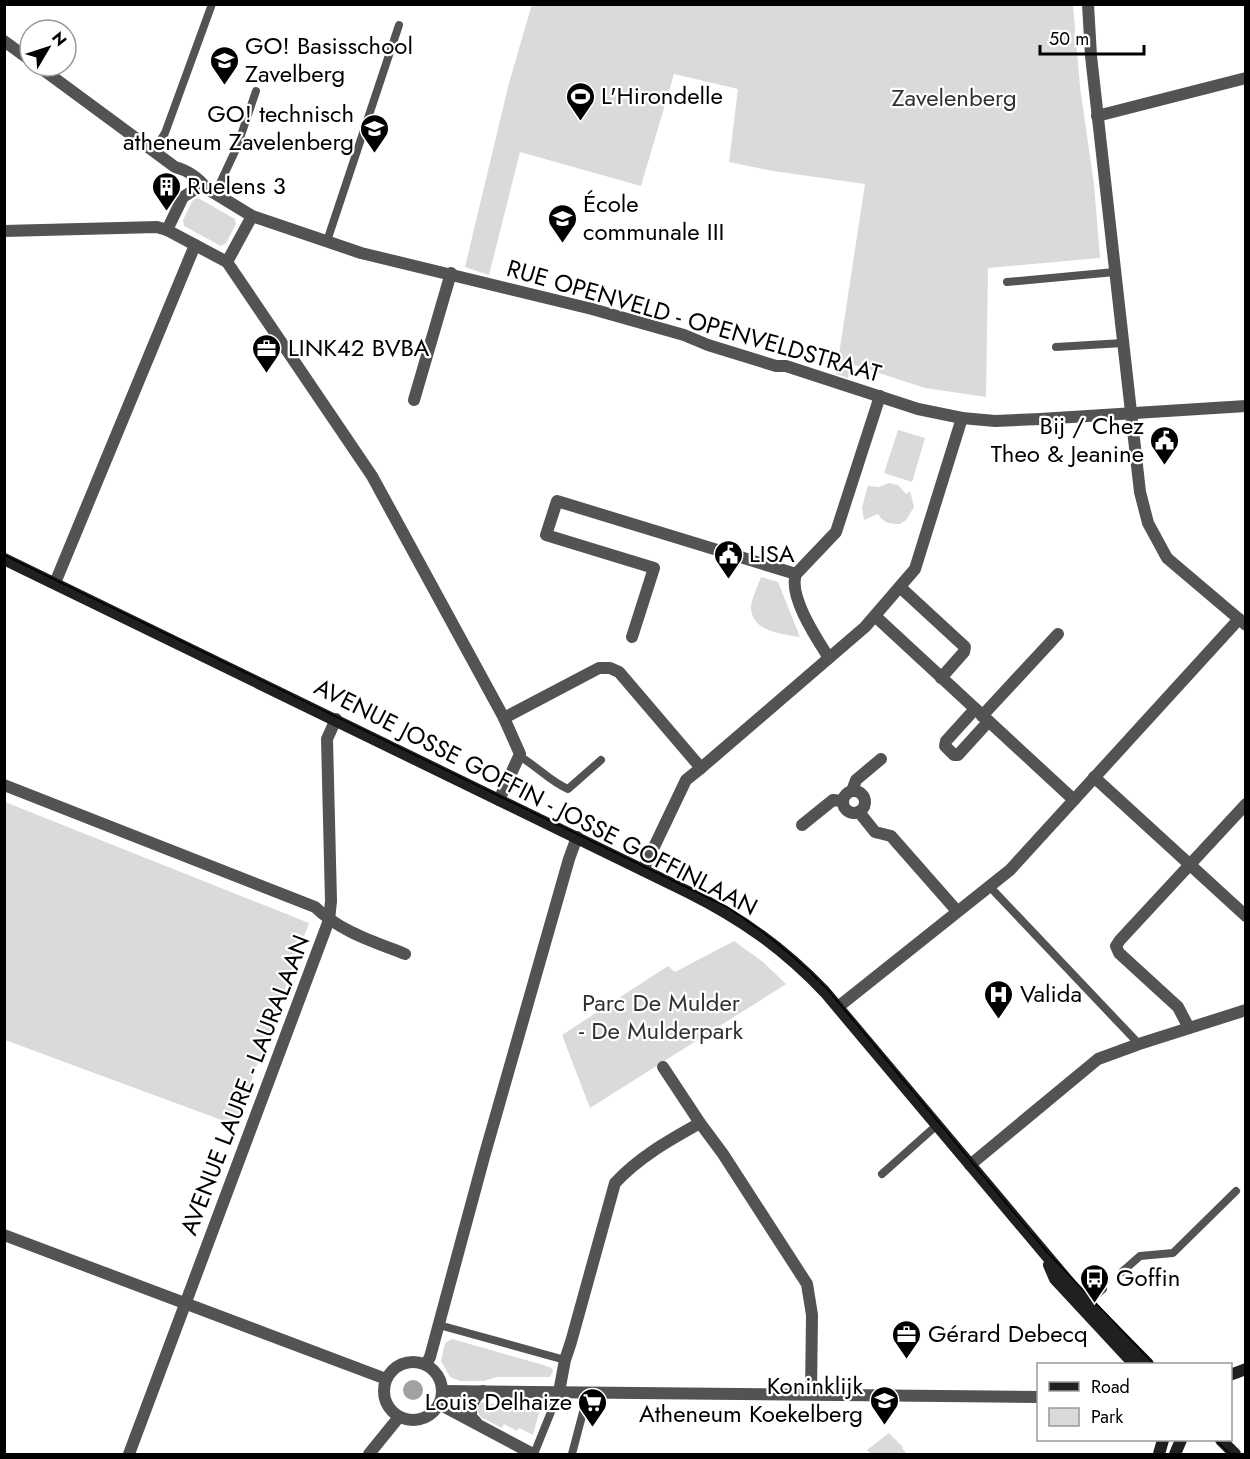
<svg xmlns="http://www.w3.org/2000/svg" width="1250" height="1459" font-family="Jost,sans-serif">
	<rect width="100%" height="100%" fill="#fff"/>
	<g fill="#dadada">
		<path d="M 532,4 L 1073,5 L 1080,87 L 1094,184 L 1100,258 L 988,268 L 986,397 L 925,388 L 851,364 L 848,378 L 836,374 L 865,184 L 773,171 L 729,162 L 738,89 L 674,74 L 641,186 L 520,152 L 489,275 L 465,267 L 509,83 Z"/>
		<path d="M 198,198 L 235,219 L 236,224 L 226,243 L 221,246 L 184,226 L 183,220 L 193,200 Z"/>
		<path d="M 898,430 L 925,438 L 912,482 L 884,473 Z"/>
		<path d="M 889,483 L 898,485 L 906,494 L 910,491 L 914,507 L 906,520 L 900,524 C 890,524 883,523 878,514 L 864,520 L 862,507 L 868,486 L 879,487 Z"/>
		<path d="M 761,577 L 778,582 L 800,637 C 783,634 752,632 751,608 C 751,599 758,586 761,577 Z"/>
		<path d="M 5,802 L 309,923 L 235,1125 L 5,1040 Z"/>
		<path d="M 734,941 L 763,962 L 786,984 L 590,1108 L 562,1035 L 668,966 L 675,972 Z"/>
		<path d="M 452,1339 L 540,1364 L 552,1368 L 553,1371 L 550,1377 L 497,1377 L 484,1381 L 460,1381 L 450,1377 L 441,1361 L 445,1343 Z"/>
		<path d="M 478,1402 L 540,1409 L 533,1435 L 519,1428 L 517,1431 L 504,1424 L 502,1428 L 481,1417 L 476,1409 Z"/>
		<path d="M 889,1433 L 903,1447 L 902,1448 L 907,1454 L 871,1454 L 867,1450 Z"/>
	</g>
	<circle fill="#a1a1a1" cx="413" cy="1390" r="10"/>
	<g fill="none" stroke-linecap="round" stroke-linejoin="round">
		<g stroke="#535353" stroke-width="8">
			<path d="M 153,152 L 165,133 L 212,4"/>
			<path d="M 215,194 L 237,147 L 256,91"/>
			<path d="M 327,241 L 399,25"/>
			<path d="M 1007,282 L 1115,272"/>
			<path d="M 1056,347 L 1123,343"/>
			<path d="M 519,756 C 537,766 549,781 568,789 L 601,760"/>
			<path d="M 990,887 L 1139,1044"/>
			<path d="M 882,1174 L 937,1125"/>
			<path d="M 1122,1272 L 1140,1256 L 1173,1253 L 1236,1191"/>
			<path d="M 1087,1303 L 1103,1289"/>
			<path d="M 439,1325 L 565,1360"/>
			<path d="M 534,1454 L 559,1392"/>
			<path d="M 572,1454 L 588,1393"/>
		</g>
		<g stroke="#535353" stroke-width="12">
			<path d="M 1088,4 L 1091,56 L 1140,492 L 1148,523 L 1167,558 L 1246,625"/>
			<path d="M 4,41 L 30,60"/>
			<path d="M 38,66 L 175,167 C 187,170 199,178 206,188"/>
			<path d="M 1097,116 L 1246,78"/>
			<path d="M 252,216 L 227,262 L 167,230 L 183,197 L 194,190 L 206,188 L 252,216 L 361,253 L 592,309 L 684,335 L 708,345 L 776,366 L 786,366 L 918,409 L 962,418 L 995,421 L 1040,419 L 1246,406"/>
			<path d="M 4,231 L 157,227 L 167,230"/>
			<path d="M 227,262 L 372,476 L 504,718 L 520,754 L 499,800"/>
			<path d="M 414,400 L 451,273"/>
			<path d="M 55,583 L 195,245"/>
			<path d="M 901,588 L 965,647 L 964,652 L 941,678"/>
			<path d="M 875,616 L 1074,800"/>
			<path d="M 632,637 L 654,568 L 546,535 L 557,501 L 796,574"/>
			<path d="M 829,658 C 817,639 788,596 796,574 L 836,532 L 880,396"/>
			<path d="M 975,709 L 946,741 L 945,746 L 954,755 L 958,755 L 988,722"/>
			<path d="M 982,716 L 1058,634"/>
			<path d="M 504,718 L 599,668 L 610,668 L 619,672 L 701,768 L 686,780 L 643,870"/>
			<path d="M 701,768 L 865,627 L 915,569 L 962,418"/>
			<path d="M 1094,777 L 1246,916"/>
			<path d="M 4,785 L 315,907 C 341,932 372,941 405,954"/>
			<circle cx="854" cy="802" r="11"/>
			<path d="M 852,791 L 856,780 L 881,759"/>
			<path d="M 859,812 L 875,832 L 891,836 L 957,911"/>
			<path d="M 802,825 L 833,800 L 843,801"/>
			<path d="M 838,1007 L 1010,870 L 1239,619"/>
			<path d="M 1189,1028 L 1178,1007 L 1119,953 L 1116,946 L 1120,940 L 1246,804"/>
			<path d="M 663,1067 L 700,1123"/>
			<path d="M 970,1165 L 1098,1059 L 1139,1044 L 1246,1010"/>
			<path d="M 4,1235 L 386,1379"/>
			<circle cx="413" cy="1391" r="29"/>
			<path d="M 426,1364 L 430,1357 L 484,1157 L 569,859 L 577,837"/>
			<path d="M 442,1391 L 1038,1397"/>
			<path d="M 559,1392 L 565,1360 L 571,1342 L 615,1183 C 639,1157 668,1141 700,1123 L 723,1154 L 807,1284 L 812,1315 L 811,1394"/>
			<path d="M 439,1404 L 533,1454"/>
			<path d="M 476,1422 L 471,1417 C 470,1407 474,1396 483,1391"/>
			<path d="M 129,1454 L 329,920 L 331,901 L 327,739 L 336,719"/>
			<path d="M 369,1454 L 399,1417"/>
		</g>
		<g stroke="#202020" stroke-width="12">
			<path d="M 4,559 L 688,892 C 742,919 783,948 825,992 L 1078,1293 L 1148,1364"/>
			<path d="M 1049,1265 L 1055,1279 L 1134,1364"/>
			<path d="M 1230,1375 L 1246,1369"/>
			<path d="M 1221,1440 L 1235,1454"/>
			<path d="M 1159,1454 L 1163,1440"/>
			<path d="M 1175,1454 L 1181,1440"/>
		</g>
		<g stroke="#000" stroke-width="1.5">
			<path d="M 4,555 L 727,907 C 764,931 797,958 828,990 L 1047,1252 L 1154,1364"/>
			<path d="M 1216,1440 L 1230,1454"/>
		</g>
	</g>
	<defs>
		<symbol id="school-pin" viewBox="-11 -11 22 30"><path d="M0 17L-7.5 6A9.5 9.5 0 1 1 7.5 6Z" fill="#000" stroke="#fff"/><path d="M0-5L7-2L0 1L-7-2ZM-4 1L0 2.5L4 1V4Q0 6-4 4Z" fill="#fff"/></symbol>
		<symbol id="stadium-pin" viewBox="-11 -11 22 30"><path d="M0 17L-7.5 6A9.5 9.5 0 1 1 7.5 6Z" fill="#000" stroke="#fff"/><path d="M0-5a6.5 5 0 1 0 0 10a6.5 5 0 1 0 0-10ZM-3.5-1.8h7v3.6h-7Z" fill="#fff"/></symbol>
		<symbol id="building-pin" viewBox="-11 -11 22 30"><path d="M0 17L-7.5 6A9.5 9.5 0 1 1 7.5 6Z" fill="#000" stroke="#fff"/><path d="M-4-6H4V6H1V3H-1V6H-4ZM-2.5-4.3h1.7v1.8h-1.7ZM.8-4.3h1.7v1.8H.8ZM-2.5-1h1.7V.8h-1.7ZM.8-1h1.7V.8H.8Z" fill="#fff"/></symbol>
		<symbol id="office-pin" viewBox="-11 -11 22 30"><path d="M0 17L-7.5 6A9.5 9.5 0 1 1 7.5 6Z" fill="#000" stroke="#fff"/><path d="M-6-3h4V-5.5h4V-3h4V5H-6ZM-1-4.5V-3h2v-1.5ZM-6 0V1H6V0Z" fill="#fff"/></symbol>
		<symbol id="civic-pin" viewBox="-11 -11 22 30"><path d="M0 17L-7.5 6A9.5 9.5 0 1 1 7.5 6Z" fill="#000" stroke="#fff"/><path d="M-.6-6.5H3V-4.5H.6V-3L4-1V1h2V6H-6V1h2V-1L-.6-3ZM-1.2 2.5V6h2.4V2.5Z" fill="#fff"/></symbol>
		<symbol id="hospital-pin" viewBox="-11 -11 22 30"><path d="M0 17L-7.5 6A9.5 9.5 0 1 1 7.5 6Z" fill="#000" stroke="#fff"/><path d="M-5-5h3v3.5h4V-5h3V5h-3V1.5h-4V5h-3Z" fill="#fff"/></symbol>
		<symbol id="bus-pin" viewBox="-11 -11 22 30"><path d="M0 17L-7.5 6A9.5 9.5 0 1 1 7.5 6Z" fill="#000" stroke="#fff"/><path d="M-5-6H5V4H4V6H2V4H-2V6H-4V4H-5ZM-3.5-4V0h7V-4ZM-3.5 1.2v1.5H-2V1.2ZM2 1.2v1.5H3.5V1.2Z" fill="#fff"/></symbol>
		<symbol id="supermarket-pin" viewBox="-11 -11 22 30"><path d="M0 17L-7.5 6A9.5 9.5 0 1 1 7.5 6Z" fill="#000" stroke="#fff"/><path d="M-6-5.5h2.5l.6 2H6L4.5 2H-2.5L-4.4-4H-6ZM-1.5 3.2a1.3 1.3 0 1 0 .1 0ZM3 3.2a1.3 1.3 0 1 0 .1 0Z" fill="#fff"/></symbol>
	</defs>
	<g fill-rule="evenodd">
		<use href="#school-pin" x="208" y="44" width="33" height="45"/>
		<use href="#stadium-pin" x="564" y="80" width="33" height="45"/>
		<use href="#school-pin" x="358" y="112" width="33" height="45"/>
		<use href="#building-pin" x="150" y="170" width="33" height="45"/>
		<use href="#school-pin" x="546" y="202" width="33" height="45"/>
		<use href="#office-pin" x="250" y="332" width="33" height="45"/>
		<use href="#civic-pin" x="1148" y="424" width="33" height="45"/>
		<use href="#civic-pin" x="712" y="538" width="33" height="45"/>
		<use href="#hospital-pin" x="982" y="978" width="33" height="45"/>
		<use href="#bus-pin" x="1078" y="1262" width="33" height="45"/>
		<use href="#office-pin" x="890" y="1318" width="33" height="45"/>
		<use href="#school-pin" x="868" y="1384" width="33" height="45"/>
		<use href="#supermarket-pin" x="576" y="1386" width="33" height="45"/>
	</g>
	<g text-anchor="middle" stroke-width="4.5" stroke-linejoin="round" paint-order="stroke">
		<g font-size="24" fill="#000" stroke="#fff" text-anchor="start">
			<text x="245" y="54">GO! Basisschool<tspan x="245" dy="28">Zavelberg</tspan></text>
			<text x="601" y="104">L'Hirondelle</text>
			<text x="354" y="122" text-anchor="end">GO! technisch<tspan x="354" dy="28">atheneum Zavelenberg</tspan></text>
			<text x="187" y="194">Ruelens 3</text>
			<text x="583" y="212">École<tspan x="583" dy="28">communale III</tspan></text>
			<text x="288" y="356">LINK42 BVBA</text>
			<text x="1144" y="434" text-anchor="end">Bij / Chez<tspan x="1144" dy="28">Theo &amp; Jeanine</tspan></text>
			<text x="749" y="562">LISA</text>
			<text x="1020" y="1002">Valida</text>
			<text x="1116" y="1286">Goffin</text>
			<text x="928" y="1342">Gérard Debecq</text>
			<text x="863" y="1394" text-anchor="end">Koninklijk<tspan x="863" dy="28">Atheneum Koekelberg</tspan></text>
			<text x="572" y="1410" text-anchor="end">Louis Delhaize</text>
		</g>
		<g font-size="24" fill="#313131" stroke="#fff">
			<text x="954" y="106">Zavelenberg</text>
			<text x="661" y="1011">Parc De Mulder<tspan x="661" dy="28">- De Mulderpark</tspan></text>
		</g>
		<g font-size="24" fill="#000" stroke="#fff">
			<text transform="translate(694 321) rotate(16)" y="8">RUE OPENVELD - OPENVELDSTRAAT</text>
			<text transform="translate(536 797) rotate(27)" y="8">AVENUE JOSSE GOFFIN - JOSSE GOFFINLAAN</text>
			<text transform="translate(245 1085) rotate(-69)" y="8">AVENUE LAURE - LAURALAAN</text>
		</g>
	</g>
	<rect width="1250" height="1459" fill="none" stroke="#000000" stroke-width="12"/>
	<rect x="1037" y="1363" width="195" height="78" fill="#ffffff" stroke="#999999" stroke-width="1.5"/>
	<rect x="1049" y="1382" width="30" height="9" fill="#202020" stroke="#999999" stroke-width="1.5"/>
	<text x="1091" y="1393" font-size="18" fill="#000000">Road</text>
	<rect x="1049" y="1408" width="30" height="18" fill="#dadada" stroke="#999999" stroke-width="1.5"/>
	<text x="1091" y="1423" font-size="18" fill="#000000">Park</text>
	<g transform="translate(48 48) rotate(51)"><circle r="28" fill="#ffffff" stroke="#999999" stroke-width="1.5"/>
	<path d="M0-4.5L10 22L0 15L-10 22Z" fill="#000000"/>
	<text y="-9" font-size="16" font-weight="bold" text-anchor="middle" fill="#000000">N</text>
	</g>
	<path d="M1040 45v9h104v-9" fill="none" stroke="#000000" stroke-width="3"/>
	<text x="1049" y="45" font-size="18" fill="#000000" stroke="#ffffff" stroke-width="4.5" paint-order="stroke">50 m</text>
</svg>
